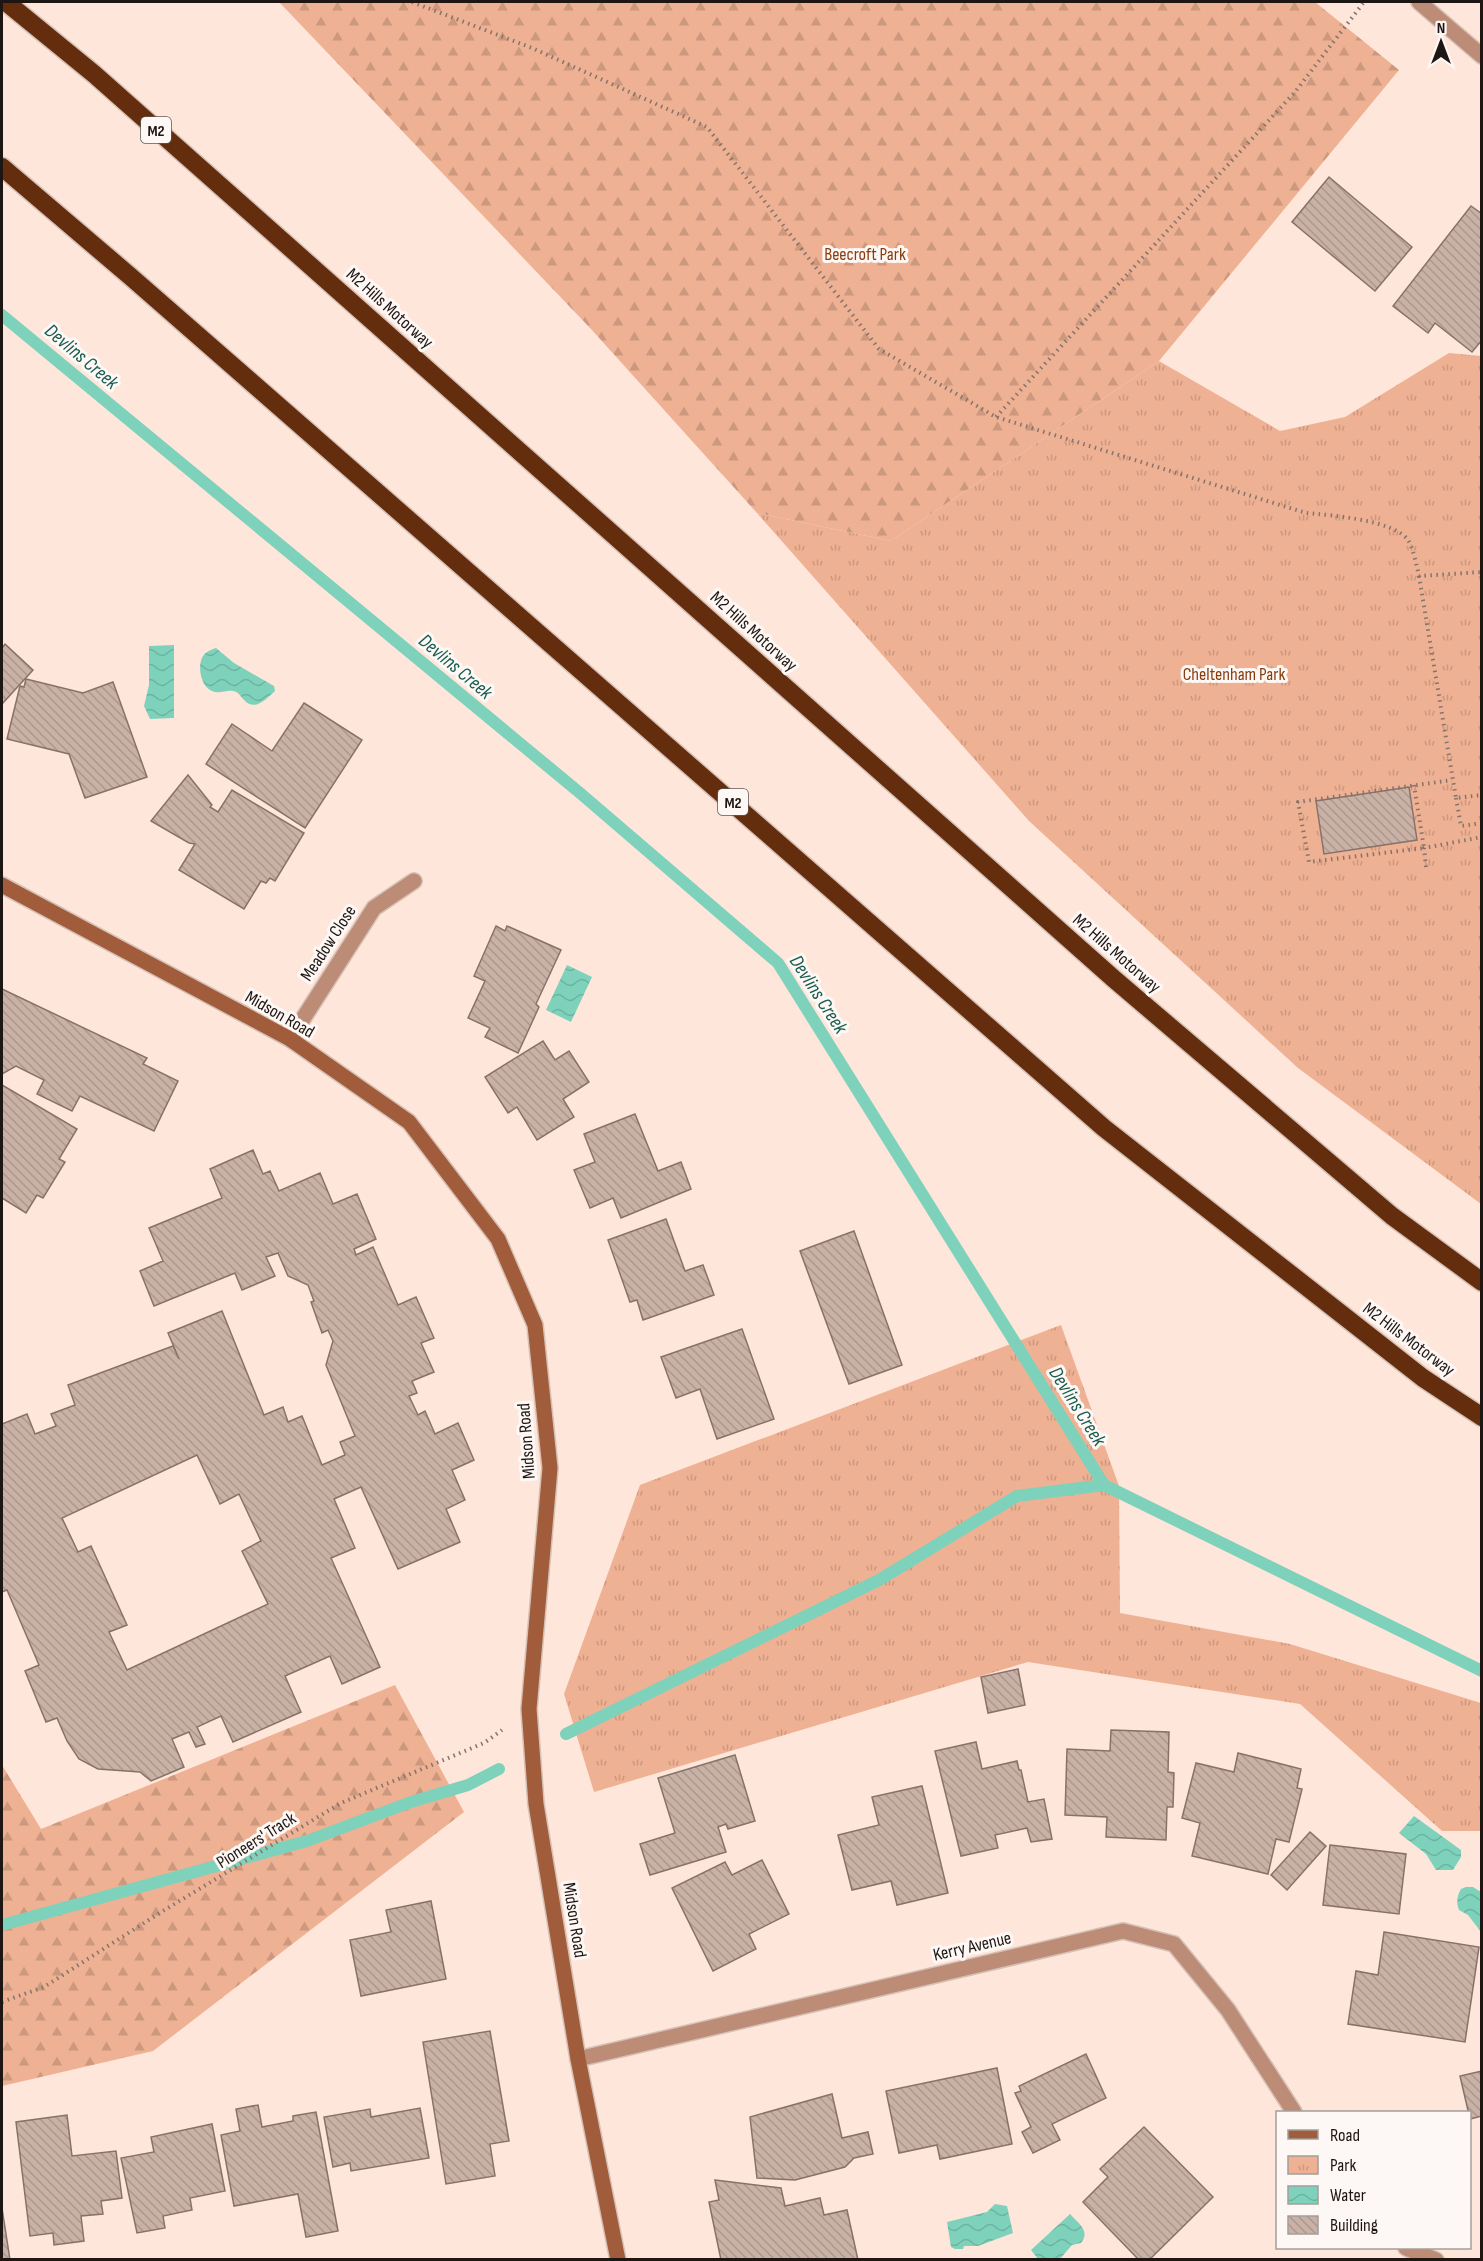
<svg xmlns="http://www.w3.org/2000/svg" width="1483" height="2261" font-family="'Sofia Sans Condensed',sans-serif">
	<defs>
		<pattern id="forest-firs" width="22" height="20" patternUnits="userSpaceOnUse" patternTransform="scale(1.5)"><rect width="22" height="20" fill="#efb193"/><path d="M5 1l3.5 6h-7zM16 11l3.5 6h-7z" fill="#cc987e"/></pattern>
		<pattern id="park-tufts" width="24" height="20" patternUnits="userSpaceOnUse" patternTransform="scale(1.5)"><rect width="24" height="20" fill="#efb193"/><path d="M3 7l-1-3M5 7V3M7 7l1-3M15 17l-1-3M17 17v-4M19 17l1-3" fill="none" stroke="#cc987e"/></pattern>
		<pattern id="water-waves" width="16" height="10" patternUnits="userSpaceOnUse" patternTransform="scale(1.5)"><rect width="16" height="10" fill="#7ed2bb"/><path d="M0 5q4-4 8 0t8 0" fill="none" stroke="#6cb4a0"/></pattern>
		<pattern id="building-back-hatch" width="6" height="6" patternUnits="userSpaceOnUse" patternTransform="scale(1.5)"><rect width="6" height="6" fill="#c9b1a6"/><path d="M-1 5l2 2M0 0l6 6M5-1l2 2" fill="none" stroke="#ac988e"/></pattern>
	</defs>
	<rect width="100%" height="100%" fill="#ffe6da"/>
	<g fill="url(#forest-firs)">
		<path d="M 279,2 L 1315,2 L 1399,70 L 1159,361 L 891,541 L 757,513 L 591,329 Z"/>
		<path d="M 395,1685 L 464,1812 L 153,2051 L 2,2086 L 2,1765 L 41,1829 Z"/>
	</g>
	<g fill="url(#park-tufts)">
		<path d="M 1449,353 L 1481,356 L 1481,1204 L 1298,1068 L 1029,821 L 757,513 L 891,541 L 1159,361 L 1280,431 L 1345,417 Z"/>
		<path d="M 1061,1325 L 1119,1486 L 1120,1613 L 1290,1644 L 1481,1703 L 1481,1831 L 1442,1831 L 1300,1704 L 1028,1662 L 594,1792 L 564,1694 L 640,1485 Z"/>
	</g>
	<g fill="url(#water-waves)">
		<path d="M 174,645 L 174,718 L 150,719 L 144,706 L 149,685 L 149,646 Z"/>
		<path d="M 216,648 L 234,663 L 274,686 L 275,691 C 266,699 255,712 244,700 C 240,696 239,692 233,691 C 225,690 218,695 210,690 C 199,683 196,659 207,652 C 210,650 213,649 216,648 Z"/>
		<path d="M 567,965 L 592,977 L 571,1022 L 546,1010 Z"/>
		<path d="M 1414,1816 L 1461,1850 L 1461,1857 L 1453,1870 L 1436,1870 L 1426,1854 L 1399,1833 Z"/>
		<path d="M 1466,1887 L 1473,1887 L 1481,1892 L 1481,1932 L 1468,1915 L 1459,1910 C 1456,1902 1457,1896 1461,1889 Z"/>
		<path d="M 995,2204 L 1007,2206 L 1013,2233 L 978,2246 L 964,2246 L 963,2249 L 955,2249 L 951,2247 L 947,2222 L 987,2212 Z"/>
		<path d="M 1070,2214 C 1078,2223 1091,2231 1081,2243 L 1072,2245 L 1060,2259 L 1038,2259 L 1031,2250 Z"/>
	</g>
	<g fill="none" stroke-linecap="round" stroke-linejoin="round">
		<g stroke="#7ed2bb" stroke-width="12">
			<path d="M 2,315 L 580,793 L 778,963 L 1104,1485 L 1482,1671"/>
			<path d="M 566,1734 L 879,1580 L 1017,1496 L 1104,1485"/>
			<path d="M 2,1925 L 307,1841 L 411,1802 L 468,1785 L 499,1769"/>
		</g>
	</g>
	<g fill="url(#building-back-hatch)" stroke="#887268" stroke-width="1.5" fill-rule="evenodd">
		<path d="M 1329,177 L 1412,247 L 1375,291 L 1292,222 Z"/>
		<path d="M 1471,206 L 1482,214 L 1482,340 L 1472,352 L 1435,323 L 1428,333 L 1393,306 Z"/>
		<path d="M 5,644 L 33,670 L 2,704 L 2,648 Z"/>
		<path d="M 26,679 L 83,693 L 113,682 L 147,777 L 85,798 L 69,754 L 7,739 L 20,686 L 24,687 Z"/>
		<path d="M 304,703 L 362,740 L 305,828 L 206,764 L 232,724 L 272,751 Z"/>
		<path d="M 188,775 L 212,805 L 210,807 L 218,812 L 232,790 L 304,833 L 275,881 L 270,878 L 266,883 L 261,881 L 244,909 L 179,870 L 195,844 L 189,843 L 151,821 Z"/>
		<path d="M 1409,787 L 1417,840 L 1324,854 L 1316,801 Z"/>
		<path d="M 496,926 L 505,931 L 507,926 L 561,950 L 536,1004 L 539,1007 L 518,1053 L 485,1037 L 490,1028 L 468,1018 L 485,981 L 474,976 Z"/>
		<path d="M 2,989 L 147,1058 L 143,1064 L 178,1081 L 154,1131 L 80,1096 L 72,1111 L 37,1094 L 44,1080 L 16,1066 L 2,1074 Z"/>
		<path d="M 543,1041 L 555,1060 L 569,1051 L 589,1082 L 563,1099 L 574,1117 L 537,1140 L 517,1107 L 508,1113 L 485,1077 Z"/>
		<path d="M 2,1085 L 77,1129 L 59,1159 L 65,1162 L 43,1198 L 37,1195 L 26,1213 L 2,1198 Z"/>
		<path d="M 635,1114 L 658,1171 L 681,1162 L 691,1189 L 621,1218 L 613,1198 L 590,1208 L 574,1170 L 595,1162 L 584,1134 Z"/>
		<path d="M 253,1150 L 263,1174 L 270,1171 L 279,1191 L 320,1173 L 333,1204 L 357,1194 L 376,1239 L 354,1249 L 356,1255 L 373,1247 L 398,1305 L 416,1297 L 434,1338 L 421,1343 L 434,1372 L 412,1381 L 417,1393 L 409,1396 L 418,1415 L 425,1411 L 435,1434 L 458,1423 L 474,1460 L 452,1470 L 465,1500 L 446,1509 L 460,1542 L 398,1569 L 361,1487 L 334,1499 L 355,1548 L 331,1558 L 380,1667 L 342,1684 L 330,1656 L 285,1676 L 301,1712 L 233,1742 L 221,1716 L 197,1727 L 205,1744 L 196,1747 L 189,1732 L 172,1739 L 184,1767 L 151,1781 L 140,1772 L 98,1769 L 79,1759 L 67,1741 L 57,1718 L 46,1722 L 25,1671 L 39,1665 L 7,1590 L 2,1592 L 2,1424 L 27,1414 L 35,1434 L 56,1426 L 51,1414 L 75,1405 L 68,1385 L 173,1346 L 179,1359 L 168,1333 L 222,1311 L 264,1415 L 283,1407 L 288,1422 L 302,1416 L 322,1465 L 345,1455 L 340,1442 L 355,1436 L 326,1365 L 333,1341 L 328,1330 L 322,1333 L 311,1302 L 314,1301 L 308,1285 L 288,1276 L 278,1253 L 266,1257 L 275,1276 L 242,1290 L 235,1273 L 154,1306 L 140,1271 L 163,1261 L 149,1228 L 222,1198 L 210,1169 ZM 197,1455 L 220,1504 L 239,1494 L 261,1541 L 242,1551 L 268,1604 L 127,1670 L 109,1632 L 127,1625 L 91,1546 L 78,1552 L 62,1518 Z"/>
		<path d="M 666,1219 L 685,1271 L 703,1265 L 714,1295 L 643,1320 L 637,1300 L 630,1302 L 608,1240 Z"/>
		<path d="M 854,1231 L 902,1365 L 849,1384 L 800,1251 Z"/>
		<path d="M 742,1329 L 774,1419 L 717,1439 L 700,1389 L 676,1398 L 661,1357 Z"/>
		<path d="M 1018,1669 L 1025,1705 L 988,1713 L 981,1677 Z"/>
		<path d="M 1111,1730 L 1169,1732 L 1168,1772 L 1174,1773 L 1173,1807 L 1167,1807 L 1166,1840 L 1106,1837 L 1107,1817 L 1065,1815 L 1067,1749 L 1110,1751 Z"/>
		<path d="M 976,1742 L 982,1769 L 1017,1761 L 1019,1770 L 1021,1770 L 1028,1802 L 1044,1799 L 1052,1839 L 1031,1842 L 1027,1828 L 995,1835 L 998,1848 L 961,1856 L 935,1751 Z"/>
		<path d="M 1238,1753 L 1301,1769 L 1297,1788 L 1302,1789 L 1289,1842 L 1276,1839 L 1268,1874 L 1192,1856 L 1200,1823 L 1182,1818 L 1196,1763 L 1234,1772 Z"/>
		<path d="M 735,1755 L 755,1821 L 728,1829 L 726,1824 L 718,1827 L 726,1852 L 650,1875 L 640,1844 L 675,1833 L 658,1778 Z"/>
		<path d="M 922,1786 L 948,1893 L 897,1905 L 891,1881 L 852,1890 L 838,1835 L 879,1825 L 872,1797 Z"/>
		<path d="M 1310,1832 L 1326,1846 L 1287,1890 L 1271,1875 Z"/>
		<path d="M 1330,1845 L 1406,1854 L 1399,1914 L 1323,1905 Z"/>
		<path d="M 762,1860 L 789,1914 L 749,1934 L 756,1949 L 713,1971 L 672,1888 L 725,1862 L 732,1875 Z"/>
		<path d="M 431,1901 L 446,1979 L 361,1996 L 350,1940 L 391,1932 L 386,1910 Z"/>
		<path d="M 1384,1932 L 1479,1947 L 1465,2042 L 1348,2024 L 1356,1971 L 1378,1975 Z"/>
		<path d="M 490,2031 L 509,2141 L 490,2144 L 495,2176 L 446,2184 L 423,2042 Z"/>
		<path d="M 1086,2054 L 1106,2098 L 1052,2124 L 1060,2140 L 1033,2153 L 1022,2132 L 1031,2127 L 1015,2093 L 1021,2091 L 1019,2086 Z"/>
		<path d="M 997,2068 L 1012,2144 L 940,2159 L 937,2145 L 899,2153 L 886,2091 Z"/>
		<path d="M 1482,2071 L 1482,2116 L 1470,2119 L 1460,2076 Z"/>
		<path d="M 832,2094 L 842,2138 L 868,2132 L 873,2154 L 854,2158 L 845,2167 L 795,2180 L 757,2178 L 750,2117 Z"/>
		<path d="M 258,2105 L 262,2127 L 293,2121 L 293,2116 L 316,2112 L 338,2231 L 306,2237 L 298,2194 L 234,2206 L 221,2135 L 240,2131 L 236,2109 Z"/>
		<path d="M 420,2108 L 429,2158 L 351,2171 L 350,2163 L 333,2167 L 324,2117 L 370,2109 L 371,2117 Z"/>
		<path d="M 67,2115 L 72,2156 L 116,2151 L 122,2198 L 101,2201 L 103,2214 L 81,2216 L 84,2241 L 54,2245 L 53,2233 L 30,2236 L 16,2122 Z"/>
		<path d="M 212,2124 L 225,2191 L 190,2198 L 192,2210 L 163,2216 L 165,2228 L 137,2233 L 121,2158 L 154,2152 L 151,2137 Z"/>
		<path d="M 1144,2127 L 1213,2197 L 1149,2260 L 1139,2260 L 1083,2202 L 1108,2177 L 1100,2169 Z"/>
		<path d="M 715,2180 L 781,2188 L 785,2206 L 820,2198 L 824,2215 L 847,2210 L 858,2260 L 721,2260 L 709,2202 L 719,2200 Z"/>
		<path d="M 2,2208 L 10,2260 L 2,2260 Z"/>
	</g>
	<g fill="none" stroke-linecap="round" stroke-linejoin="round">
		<defs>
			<g id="street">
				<path d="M 1419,2 L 1482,56"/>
				<path d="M 290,1039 L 374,908 L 414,881"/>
				<path d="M 578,2059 L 1123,1931 L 1174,1944 L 1228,2010 L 1294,2112"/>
				<path d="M 1406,2248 L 1436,2260"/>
			</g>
			<path id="secondary" d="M 2,885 L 290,1039 L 409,1122 L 498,1239 L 535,1325 L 550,1468 L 529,1709 L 536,1804 L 578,2059 L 618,2260"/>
			<g id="highway">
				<path d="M 6,2 L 94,74 L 305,261 L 1114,979 L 1392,1216 L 1482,1282"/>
				<path d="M 2,167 L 131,277 L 1104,1128 L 1423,1378 L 1482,1417"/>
			</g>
		</defs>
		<use href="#street" stroke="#d6c1b6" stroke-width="18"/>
		<use href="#secondary" stroke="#d6c1b6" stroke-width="18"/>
		<use href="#highway" stroke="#d6c1b6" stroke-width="21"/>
		<g stroke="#84746c" stroke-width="4" stroke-dasharray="1.5 4.5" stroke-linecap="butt">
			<path d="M 412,2 L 532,48 L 707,127 L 879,349 L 996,417 L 1306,513 C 1330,515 1394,520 1408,540 C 1413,547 1417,567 1419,576 L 1482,572"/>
			<path d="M 996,417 L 1295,92 L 1364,2"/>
			<path d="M 1419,576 L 1456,798 L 1482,795"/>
			<path d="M 1414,785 L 1424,848 L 1309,862 L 1298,802 L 1452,780"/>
			<path d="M 1456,798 L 1461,826 L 1482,823"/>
			<path d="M 1426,867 L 1424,848 L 1482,837"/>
			<path d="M 2,2002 L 44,1987 L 158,1914 L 341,1803 L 484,1743 L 502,1730"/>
		</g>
		<use href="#street" stroke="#bc8c76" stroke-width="15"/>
		<use href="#secondary" stroke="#a15d3b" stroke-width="15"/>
		<use href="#highway" stroke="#632d0e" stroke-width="18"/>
	</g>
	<g text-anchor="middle" stroke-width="6" stroke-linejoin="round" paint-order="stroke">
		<g fill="#fdf8f5" stroke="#615a56" stroke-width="1.5">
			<rect x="141" y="117" width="30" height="26" rx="4.5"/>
			<rect x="718" y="789" width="30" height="26" rx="4.5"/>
		</g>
		<g font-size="16" font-weight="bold" fill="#1e1612">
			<text x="156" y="136">M2</text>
			<text x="733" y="808">M2</text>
		</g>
		<g font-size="18" fill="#893c0d" stroke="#fdf8f5">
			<text x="865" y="260">Beecroft Park</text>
			<text x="1234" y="680">Cheltenham Park</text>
		</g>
		<g font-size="18" fill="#1e1612" stroke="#fdf8f5">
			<text transform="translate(390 308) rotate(42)" y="6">M2 Hills Motorway</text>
			<text transform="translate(754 631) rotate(42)" y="6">M2 Hills Motorway</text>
			<text transform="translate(328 943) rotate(-57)" y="6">Meadow Close</text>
			<text transform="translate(1117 953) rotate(41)" y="6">M2 Hills Motorway</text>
			<text transform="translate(280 1014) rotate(30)" y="6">Midson Road</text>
			<text transform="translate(1409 1339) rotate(37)" y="6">M2 Hills Motorway</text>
			<text transform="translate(526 1441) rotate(-94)" y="6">Midson Road</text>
			<text transform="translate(256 1840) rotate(-32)" y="6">Pioneers' Track</text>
			<text transform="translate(575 1920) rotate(81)" y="6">Midson Road</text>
			<text transform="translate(972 1946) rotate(-13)" y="6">Kerry Avenue</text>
		</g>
		<g font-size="20" font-style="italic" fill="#195d4e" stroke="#fdf8f5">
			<text transform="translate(82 356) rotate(40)" y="7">Devlins Creek</text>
			<text transform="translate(456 666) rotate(40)" y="7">Devlins Creek</text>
			<text transform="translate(819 994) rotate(57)" y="7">Devlins Creek</text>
			<text transform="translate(1078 1406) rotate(58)" y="7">Devlins Creek</text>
		</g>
	</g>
	<rect width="1483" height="2261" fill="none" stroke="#1e1612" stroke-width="6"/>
	<rect x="1276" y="2111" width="195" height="138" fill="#fdf8f5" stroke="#a49e9a" stroke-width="1.5"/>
	<rect x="1288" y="2130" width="30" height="9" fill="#a15d3b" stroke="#a49e9a" stroke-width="1.5"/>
	<text x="1330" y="2141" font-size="18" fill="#1e1612">Road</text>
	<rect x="1288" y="2156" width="30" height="18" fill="url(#park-tufts)" stroke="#a49e9a" stroke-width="1.5"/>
	<text x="1330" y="2171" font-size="18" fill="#1e1612">Park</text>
	<rect x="1288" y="2186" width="30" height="18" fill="url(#water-waves)" stroke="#a49e9a" stroke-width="1.5"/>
	<text x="1330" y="2201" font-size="18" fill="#1e1612">Water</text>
	<rect x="1288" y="2216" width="30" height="18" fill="url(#building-back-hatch)" stroke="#a49e9a" stroke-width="1.5"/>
	<text x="1330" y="2231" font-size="18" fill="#1e1612">Building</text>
	<g transform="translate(1441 42)" stroke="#fdf8f5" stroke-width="4.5" paint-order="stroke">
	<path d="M0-4.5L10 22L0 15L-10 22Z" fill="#1e1612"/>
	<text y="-9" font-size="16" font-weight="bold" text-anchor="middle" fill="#1e1612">N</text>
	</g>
</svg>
